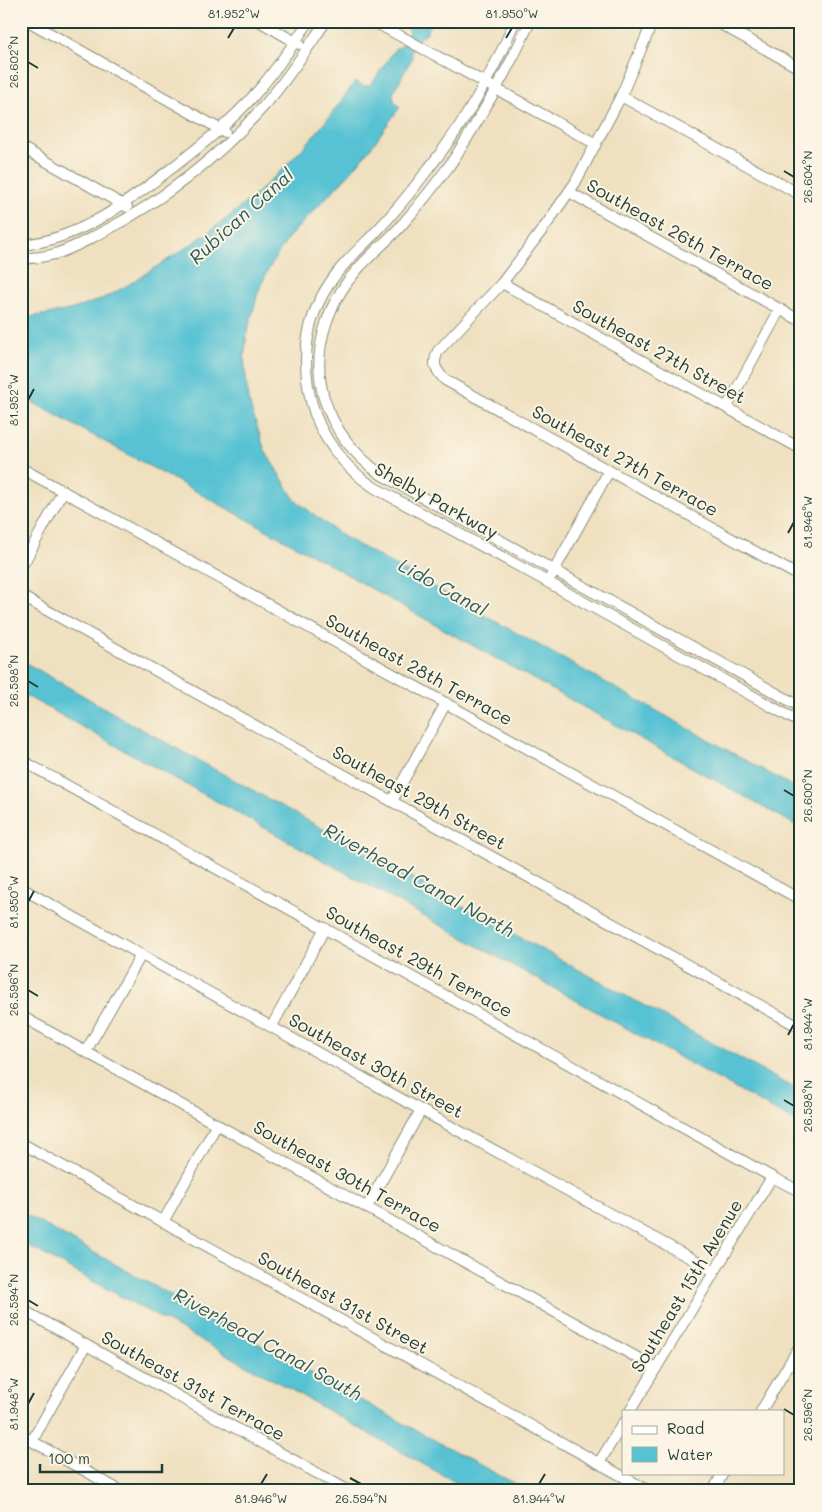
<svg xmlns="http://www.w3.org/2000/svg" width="822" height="1512" font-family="Mali,sans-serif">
	<rect width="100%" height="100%" fill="#fcf5e5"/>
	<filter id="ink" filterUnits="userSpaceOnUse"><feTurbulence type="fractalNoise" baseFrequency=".02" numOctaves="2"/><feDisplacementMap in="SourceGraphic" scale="10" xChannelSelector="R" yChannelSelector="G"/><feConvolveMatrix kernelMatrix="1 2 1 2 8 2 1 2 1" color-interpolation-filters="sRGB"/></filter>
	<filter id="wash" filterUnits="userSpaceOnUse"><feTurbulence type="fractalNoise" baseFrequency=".0096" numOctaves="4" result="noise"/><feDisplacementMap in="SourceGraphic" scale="20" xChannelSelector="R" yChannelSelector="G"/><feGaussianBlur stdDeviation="1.12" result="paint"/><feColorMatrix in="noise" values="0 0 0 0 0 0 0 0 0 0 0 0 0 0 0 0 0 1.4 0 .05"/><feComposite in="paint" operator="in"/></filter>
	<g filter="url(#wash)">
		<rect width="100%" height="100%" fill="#efe0c0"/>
		<g fill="#57c2d3" stroke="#3b8084">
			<path d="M 410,21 L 432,21 L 426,34 L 419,38 L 411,52 L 412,58 L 393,93 L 394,101 L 400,107 L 372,146 L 350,173 L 304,221 L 289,237 L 278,254 L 267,272 L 258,293 L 247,333 L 244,358 L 248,399 L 265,451 L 295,500 L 342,536 L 801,791 L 801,828 L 409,610 L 318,558 L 21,396 L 21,318 C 44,315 66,312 88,304 C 112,296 133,282 154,268 C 213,233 266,190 311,139 C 327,121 341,101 355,82 C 362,86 367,88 373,82 L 395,49 L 402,46 L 409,33 L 408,25 Z"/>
			<path d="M 21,660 L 136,726 L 801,1092 L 801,1125 L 21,693 Z"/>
			<path d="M 21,1212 L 320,1378 L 528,1491 L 471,1491 L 281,1384 L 21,1242 Z"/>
		</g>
	</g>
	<g filter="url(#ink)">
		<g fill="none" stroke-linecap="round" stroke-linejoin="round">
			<defs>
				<g id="minor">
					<path d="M 28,21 L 225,132"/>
					<path d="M 259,21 L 299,44"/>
					<path d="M 373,21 L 596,144"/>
					<path d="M 515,21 C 493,73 464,124 429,168 C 412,191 393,214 373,235 C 361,247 348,259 337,273 C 307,311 300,355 311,401 C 320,437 344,468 375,488 L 526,570 L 801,723"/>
					<path d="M 530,21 C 516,54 499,84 481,115 C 471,132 460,150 449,166 C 433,188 416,209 399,228 C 385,243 369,256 356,271 C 326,306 311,353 324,398 C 334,430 355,456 382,475 L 801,707"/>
					<path d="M 653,21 L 621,96 L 575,183 L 546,225 L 502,283 L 438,351 C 432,365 435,369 445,380 L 801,577"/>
					<path d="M 715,21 L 801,69"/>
					<path d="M 621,96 L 801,195"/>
					<path d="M 21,147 L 127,207"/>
					<path d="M 569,192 L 801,321"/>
					<path d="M 21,245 C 79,240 128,202 172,168 C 202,145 232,121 257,92 C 276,70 293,45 309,21"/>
					<path d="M 21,259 C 33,258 44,257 55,254 C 72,249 87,240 103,232 C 163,200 218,157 263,107 C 287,80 306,50 326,21"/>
					<path d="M 502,283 L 801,449"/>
					<path d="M 727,407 L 780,309"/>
					<path d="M 21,468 L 801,900"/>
					<path d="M 21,568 L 63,491"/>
					<path d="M 551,576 L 609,471"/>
					<path d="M 21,596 L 801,1028"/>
					<path d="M 21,760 L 772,1177 L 801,1192"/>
					<path d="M 392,801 L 446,703"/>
					<path d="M 21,888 L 421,1110 L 714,1271"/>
					<path d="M 21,1016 L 656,1368"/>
					<path d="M 272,1026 L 325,928"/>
					<path d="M 86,1051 L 141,955"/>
					<path d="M 21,1143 L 649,1491"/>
					<path d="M 367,1207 L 421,1110"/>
					<path d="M 163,1222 L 217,1124"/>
					<path d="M 21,1309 L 349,1491"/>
					<path d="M 630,1411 L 772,1177"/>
					<path d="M 761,1411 L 801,1344"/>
					<path d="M 21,1435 L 121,1491"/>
					<path d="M 32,1441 L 86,1345"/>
					<path d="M 599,1463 L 623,1423"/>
					<path d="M 713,1491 L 723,1473"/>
				</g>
			</defs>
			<use href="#minor" stroke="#878e7a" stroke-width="12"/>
			<use href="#minor" stroke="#fff" stroke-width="10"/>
		</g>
	</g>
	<path fill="none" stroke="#1f3d34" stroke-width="2" d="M 228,38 L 234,28M 506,38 L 512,28M 28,62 L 38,68M 784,171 L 794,177M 28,400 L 34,389M 788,533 L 794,522M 28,681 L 38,687M 784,790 L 794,796M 28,902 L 34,891M 28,990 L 38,996M 788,1035 L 794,1024M 784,1100 L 794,1106M 28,1300 L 38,1306M 28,1404 L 34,1393M 784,1409 L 794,1415M 350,1478 L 361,1484M 261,1484 L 267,1474M 539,1484 L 545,1474"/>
	<g text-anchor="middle" stroke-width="4" stroke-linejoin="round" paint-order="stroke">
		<g font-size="18" fill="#1f3d34" stroke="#fcf5e5">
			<text transform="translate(680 235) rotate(29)" y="6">Southeast 26th Terrace</text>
			<text transform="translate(659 352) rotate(29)" y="6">Southeast 27th Street</text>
			<text transform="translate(625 461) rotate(29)" y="6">Southeast 27th Terrace</text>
			<text transform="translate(436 501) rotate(29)" y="6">Shelby Parkway</text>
			<text transform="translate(419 670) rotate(29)" y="6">Southeast 28th Terrace</text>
			<text transform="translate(419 798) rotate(29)" y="6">Southeast 29th Street</text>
			<text transform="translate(419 962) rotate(29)" y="6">Southeast 29th Terrace</text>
			<text transform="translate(376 1066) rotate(29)" y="6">Southeast 30th Street</text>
			<text transform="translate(347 1177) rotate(29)" y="6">Southeast 30th Terrace</text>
			<text transform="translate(687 1286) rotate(-59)" y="6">Southeast 15th Avenue</text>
			<text transform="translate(343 1303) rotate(29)" y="6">Southeast 31st Street</text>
			<text transform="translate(193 1386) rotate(29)" y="6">Southeast 31st Terrace</text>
		</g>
		<g font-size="19" font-style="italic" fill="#2d5e5c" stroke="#fcf5e5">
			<text transform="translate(241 216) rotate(-42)" y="7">Rubican Canal</text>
			<text transform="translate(443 587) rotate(29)" y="7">Lido Canal</text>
			<text transform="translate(419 880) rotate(29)" y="7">Riverhead Canal North</text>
			<text transform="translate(268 1344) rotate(29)" y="7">Riverhead Canal South</text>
		</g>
	</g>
	<rect width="822" height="1512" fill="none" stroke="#fcf5e5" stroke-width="55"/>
	<rect x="622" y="1410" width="162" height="65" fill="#fcf5e5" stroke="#a4ab9e"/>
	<rect x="632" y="1426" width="25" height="8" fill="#ffffff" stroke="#a4ab9e"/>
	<text x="667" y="1434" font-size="15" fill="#1f3d34">Road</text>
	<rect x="632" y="1447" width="25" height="15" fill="#57c2d3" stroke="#a4ab9e"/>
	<text x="667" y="1460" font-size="15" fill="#1f3d34">Water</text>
	<path d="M40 1464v8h122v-8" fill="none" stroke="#1f3d34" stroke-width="2.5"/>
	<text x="48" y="1464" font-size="15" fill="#1f3d34" stroke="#fcf5e5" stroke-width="4" paint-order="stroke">100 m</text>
	<rect x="28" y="28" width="766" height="1456" fill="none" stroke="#1f3d34" stroke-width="2"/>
	<g font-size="12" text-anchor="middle" fill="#1f3d34">
		<text x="234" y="18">81.952°W</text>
		<text x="512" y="18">81.950°W</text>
		<text transform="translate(14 62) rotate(-90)" y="4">26.602°N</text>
		<text transform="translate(808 177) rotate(-90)" y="4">26.604°N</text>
		<text transform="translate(14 400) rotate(-90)" y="4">81.952°W</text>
		<text transform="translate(808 522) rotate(-90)" y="4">81.946°W</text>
		<text transform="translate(14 681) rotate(-90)" y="4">26.598°N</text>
		<text transform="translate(808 796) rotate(-90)" y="4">26.600°N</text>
		<text transform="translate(14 902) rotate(-90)" y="4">81.950°W</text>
		<text transform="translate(14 990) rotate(-90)" y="4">26.596°N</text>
		<text transform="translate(808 1024) rotate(-90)" y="4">81.944°W</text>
		<text transform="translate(808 1106) rotate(-90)" y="4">26.598°N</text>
		<text transform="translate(14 1300) rotate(-90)" y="4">26.594°N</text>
		<text transform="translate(14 1404) rotate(-90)" y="4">81.948°W</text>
		<text transform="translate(808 1415) rotate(-90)" y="4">26.596°N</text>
		<text x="261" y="1503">81.946°W</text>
		<text x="361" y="1503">26.594°N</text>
		<text x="539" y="1503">81.944°W</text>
	</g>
</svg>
